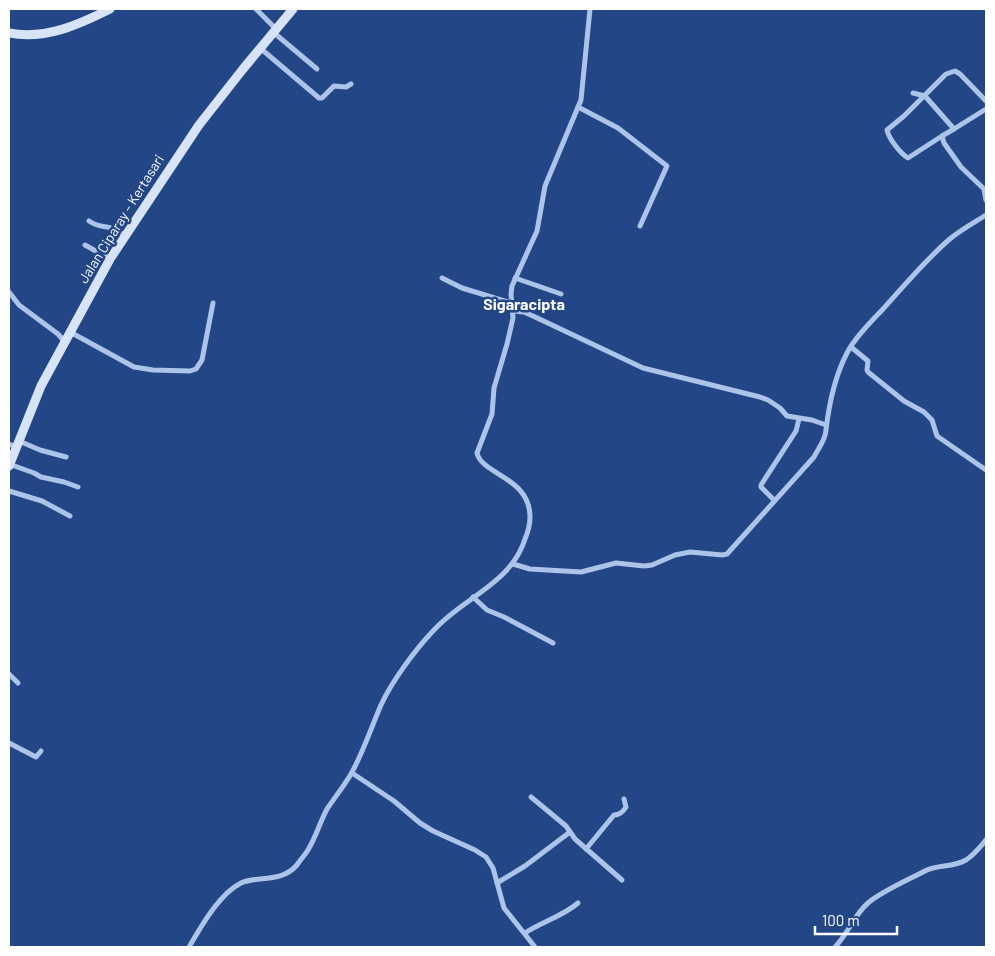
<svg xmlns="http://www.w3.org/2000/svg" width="995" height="956" font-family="Barlow,sans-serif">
	<rect width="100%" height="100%" fill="#234786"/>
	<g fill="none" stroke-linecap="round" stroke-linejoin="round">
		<g stroke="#acc4e9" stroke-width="5">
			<path d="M 256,9 L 276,29"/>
			<path d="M 273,32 L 317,69"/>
			<path d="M 260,48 L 319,98 L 322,98 L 334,86 L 346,87 L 351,84"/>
			<path d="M 913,93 L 925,96 L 954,129 L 942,136 L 944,143 L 961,167 L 984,189 L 986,200"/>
			<path d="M 578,107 L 618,128 L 667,166 L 640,226"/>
			<path d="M 954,129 L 986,109"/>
			<path d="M 942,136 L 908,158 C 900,153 889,139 887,130 L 904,116 L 946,74 L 955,71 L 960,74 L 986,101"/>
			<path d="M 89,221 C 104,231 109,222 125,236"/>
			<path d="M 85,245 L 110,259"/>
			<path d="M 442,278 L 462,288 L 511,303"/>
			<path d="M 515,278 L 561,294"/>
			<path d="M 9,292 L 19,305 L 58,334 L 64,341"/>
			<path d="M 513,311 L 524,312 L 533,316 L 643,368 L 760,397 L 768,400 L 780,408 L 787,416 L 812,420 L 826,425"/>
			<path d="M 70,332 L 134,367 L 153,370 L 190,371 L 196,369 L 202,360 L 213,303"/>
			<path d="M 851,347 L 868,361 L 867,370 L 868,372 L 904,401 L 924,412 L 932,420 L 937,436 L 986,470"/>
			<path d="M 19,441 L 40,450 L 66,457"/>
			<path d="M 9,444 L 16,447"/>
			<path d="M 9,464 L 34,473 L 41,477 L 64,482 L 78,487"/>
			<path d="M 9,491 L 42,501 L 70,516"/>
			<path d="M 774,500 L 761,487 L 761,485 L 796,431 L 799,419"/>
			<path d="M 513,564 L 530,569 L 581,572 L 616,563 L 644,566 L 652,565 L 675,555 L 690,552 L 722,555 L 727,554 L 814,457 C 818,449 826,439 826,430 C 829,404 835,376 847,353 C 855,337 871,322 883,309 C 905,285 926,259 951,238 C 962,229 975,222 986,215"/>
			<path d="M 473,597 L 487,610 L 504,617 L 553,643"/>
			<path d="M 9,674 L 18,683"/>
			<path d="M 9,743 L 36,757 L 41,751"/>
			<path d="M 352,773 L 394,801 L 420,823 L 433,831 L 475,850 L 486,857 L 493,868 L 504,908 L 535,947"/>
			<path d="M 531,797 L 566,826 L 575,839 L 622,880"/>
			<path d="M 586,849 L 614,815 C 620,815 623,812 626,807 L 624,799"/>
			<path d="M 497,883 L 525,866 L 570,832"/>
			<path d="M 525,933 C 542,922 563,916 578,903"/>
			<path d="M 189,947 C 201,927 219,894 241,883 C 258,875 280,884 297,865 C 300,860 305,855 308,850 C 316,837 320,822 327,809 C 335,797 344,786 351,774 C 363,753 371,728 381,705 C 392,681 415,650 433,631 C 462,598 511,584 525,539 C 528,532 530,525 530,517 C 530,477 482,475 477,453 L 492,414 L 494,388 L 507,344 L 513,318 L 511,294 L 512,286 L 537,231 L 545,186 L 581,100 L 590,9"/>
			<path d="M 835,947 C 848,934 854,915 868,903 C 882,891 910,879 927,870 C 939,865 954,867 966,860 C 974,855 980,847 986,840"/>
		</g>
		<g stroke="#d7e3f7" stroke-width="9">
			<path d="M 9,33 C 45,40 78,25 110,9"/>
			<path d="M 9,466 L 41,386 L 110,259 L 199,125 L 243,69 L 293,9"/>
		</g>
	</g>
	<g text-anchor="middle" stroke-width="5" stroke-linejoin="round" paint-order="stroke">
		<g font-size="14" fill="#fff" stroke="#234786">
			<text transform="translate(121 219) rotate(-58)" y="5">Jalan Ciparay - Kertasari</text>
		</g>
		<g font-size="16" font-weight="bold" fill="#fff" stroke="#234786">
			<text x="524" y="310">Sigaracipta</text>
		</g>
	</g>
	<rect width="995" height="956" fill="none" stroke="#ffffff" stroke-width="20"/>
	<path d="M815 926v8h82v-8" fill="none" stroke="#ffffff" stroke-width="2.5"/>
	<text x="822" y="926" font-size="15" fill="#ffffff" stroke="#234786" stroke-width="4" paint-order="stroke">100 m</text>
</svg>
